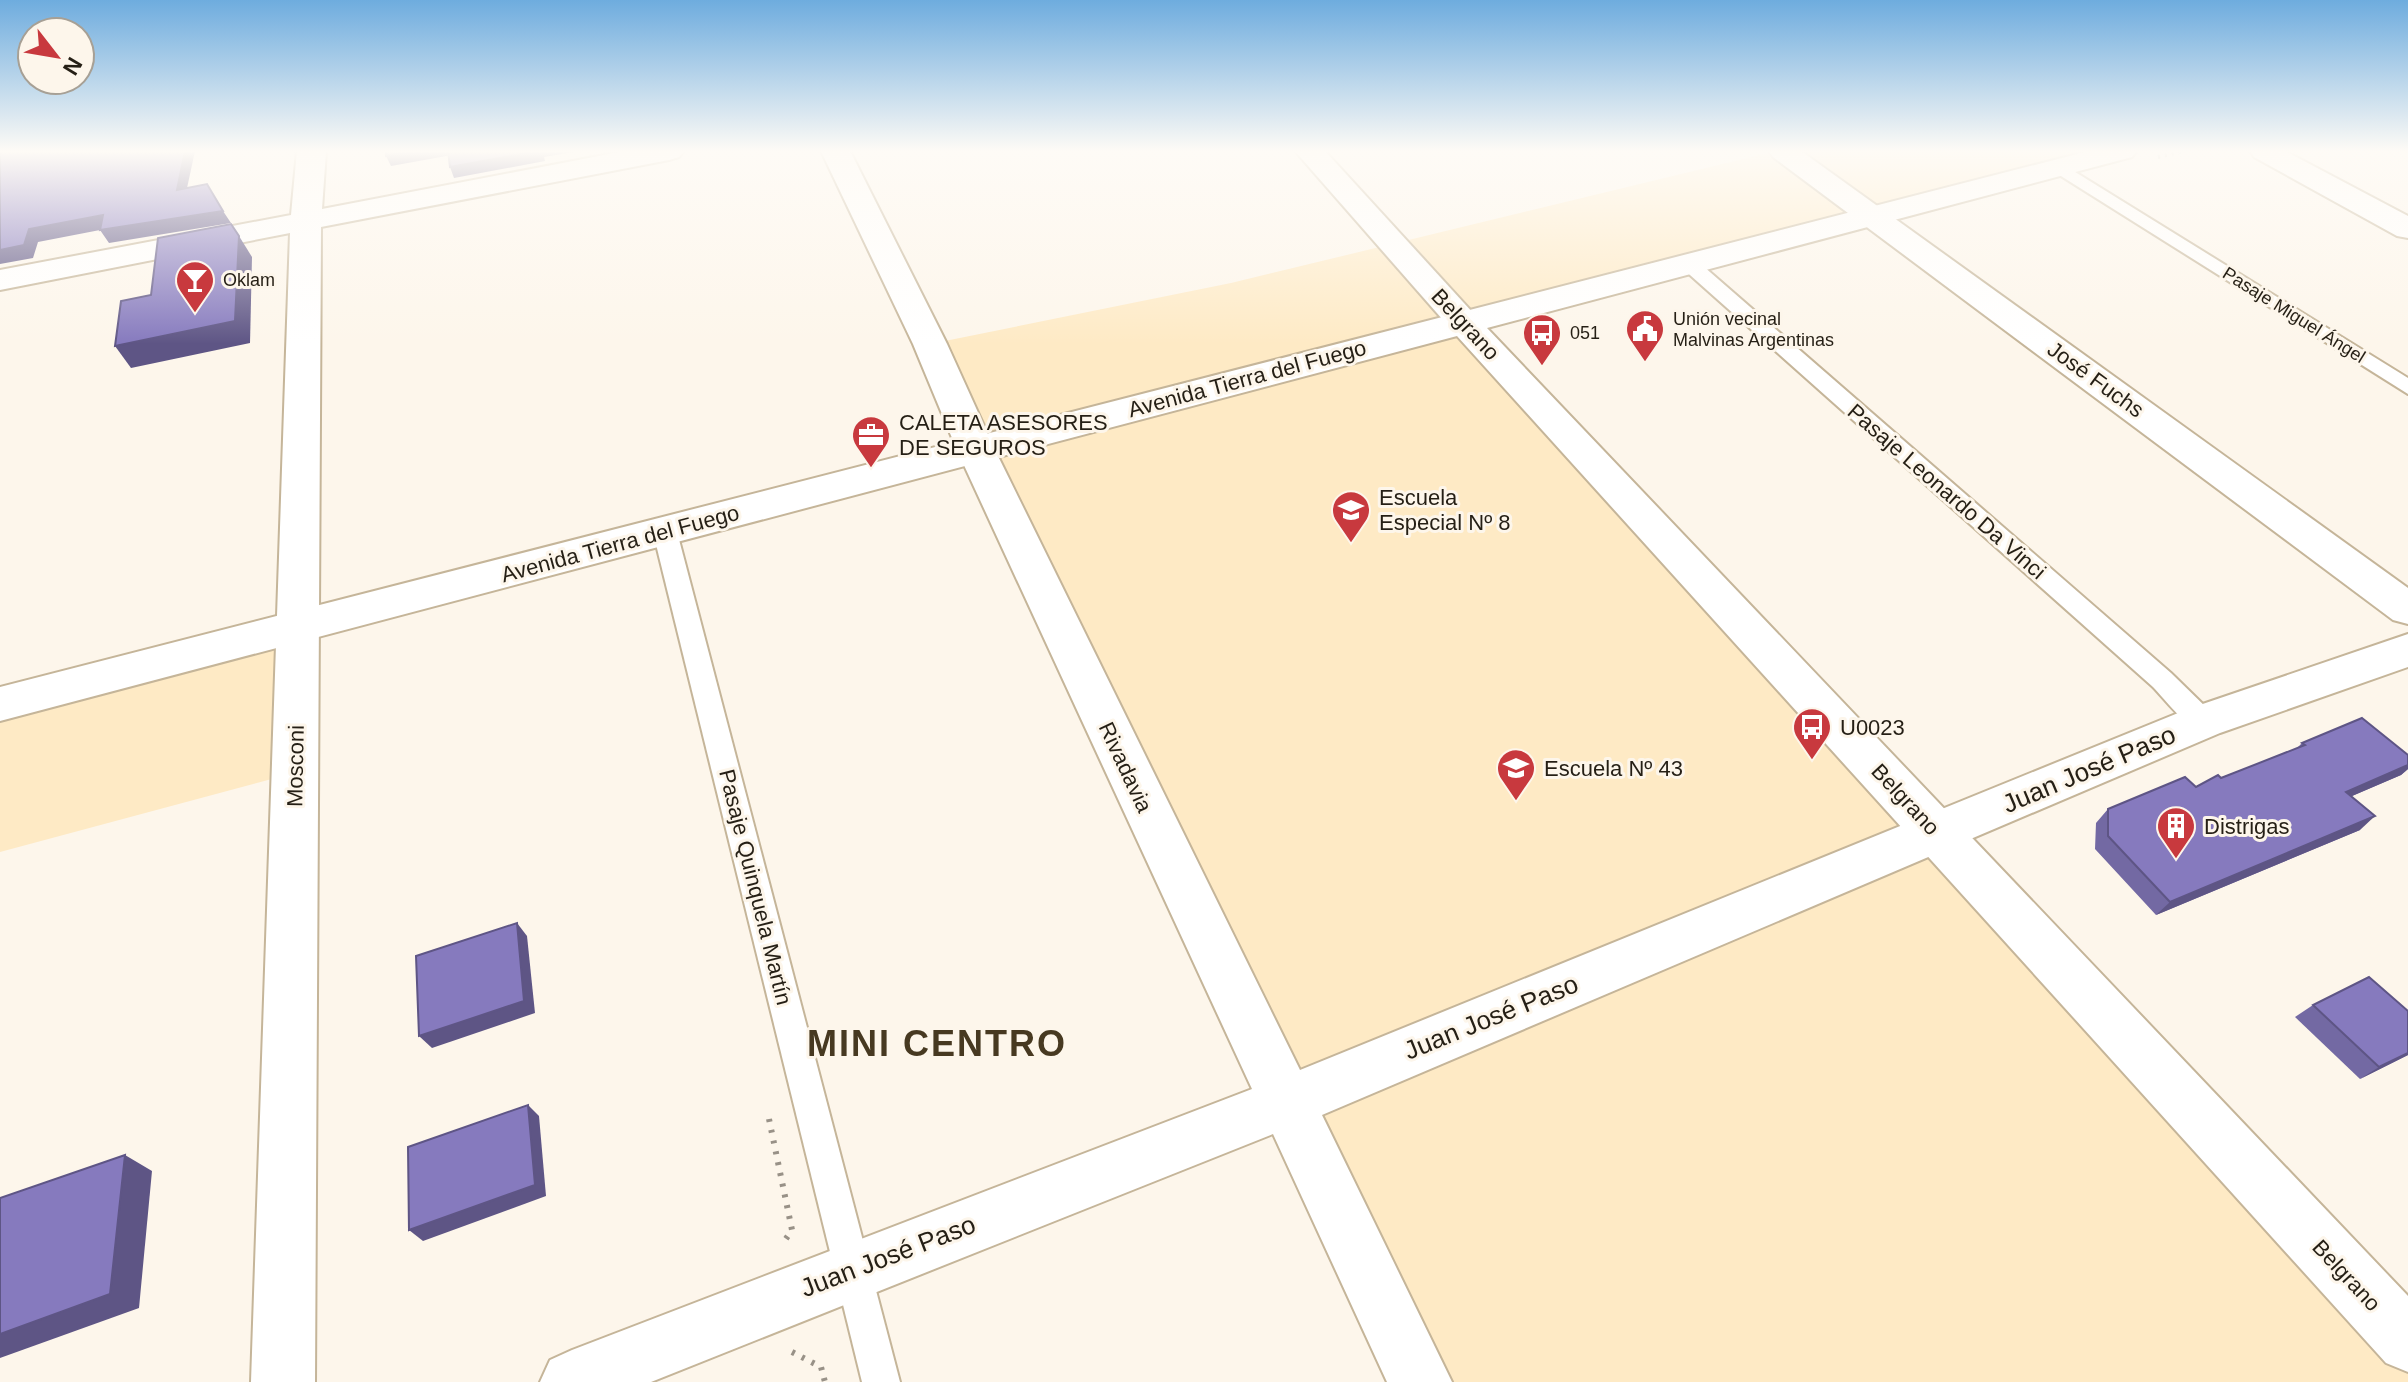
<svg xmlns="http://www.w3.org/2000/svg" width="2408" height="1382" font-family="Arial,sans-serif">
	<rect width="100%" height="100%" fill="#fdf6eb"/>
	<g fill="#feeac5">
		<path d="M 1776,151 L 2122,151 L 1463,321 L 2408,1341 L 2408,1382 L 1420,1382 L 930,344 L 1231,283 Z"/>
		<path d="M 299,626 L 294,773 L 0,852 L 0,704 Z"/>
	</g>
	<g fill="none" stroke-linecap="round" stroke-linejoin="round">
		<defs>
			<g id="service">
				<path d="M 2059,162 L 2408,378 L 2408,394 L 2053,171 L 2050,167 L 2053,163 Z"/>
				<path d="M 1688,257 L 1695,259 L 2171,673 L 2213,714 L 2217,721 L 2213,728 C 2190,736 2168,702 2153,687 L 1681,267 L 1679,263 Z"/>
				<path d="M 665,524 L 673,526 L 677,532 L 900,1382 L 862,1382 L 653,532 L 657,526 Z"/>
			</g>
			<g id="minor">
				<path d="M 297,151 L 326,151 L 322,209 L 625,151 L 684,151 L 679,157 L 669,160 L 321,227 L 315,1382 L 251,1382 L 290,233 L 0,290 L 0,270 L 291,215 Z"/>
				<path d="M 821,151 L 850,151 L 947,344 L 995,450 L 1300,1070 L 2188,709 L 2408,634 L 2408,667 L 2220,733 L 1322,1115 L 1452,1382 L 1387,1382 L 1273,1134 L 651,1382 L 540,1382 L 550,1360 L 572,1350 L 1252,1089 L 957,450 L 913,344 Z"/>
				<path d="M 1295,151 L 1325,151 L 1474,314 L 1479,321 L 1474,328 L 1462,331 L 1450,328 Z"/>
				<path d="M 1769,151 L 1801,151 L 2408,588 L 2408,624 L 2393,620 L 1773,157 Z"/>
				<path d="M 2250,151 L 2285,151 L 2408,216 L 2408,238 L 2397,236 L 2254,157 Z"/>
			</g>
			<path id="tertiary" d="M 2089,151 L 2137,151 L 2132,157 L 1487,328 L 2408,1296 L 2408,1372 L 2386,1363 L 1457,336 L 0,721 L 0,687 Z"/>
		</defs>
		<use href="#service" stroke="#c5b599" stroke-width="4"/>
		<use href="#minor" stroke="#c5b599" stroke-width="4"/>
		<use href="#tertiary" stroke="#c5b599" stroke-width="4"/>
		<path stroke="#989187" stroke-width="4" stroke-dasharray="2 5" stroke-linecap="butt" d="M 2158,157 L 2184,151"/>
		<g stroke="#989187" stroke-width="6" stroke-dasharray="3 8" stroke-linecap="butt">
			<path d="M 769,1119 L 792,1230 L 783,1243"/>
			<path d="M 792,1352 L 821,1367 L 825,1382"/>
		</g>
		<use href="#service" fill="#fff" fill-rule="evenodd"/>
		<use href="#minor" fill="#fff" fill-rule="evenodd"/>
		<use href="#tertiary" fill="#fff" fill-rule="evenodd"/>
	</g>
	<g fill="#7369a3">
		<path d="M 2302,743 L 2408,755 L 2408,769 L 2401,775 L 2352,796 L 2360,830 L 2156,915 L 2095,849 L 2096,823 L 2108,809 L 2196,787 L 2296,749 Z"/>
		<path d="M 2313,1005 L 2408,1011 L 2408,1055 L 2360,1079 L 2295,1017 Z"/>
	</g>
	<g fill="#5e5585">
		<path d="M 185,151 L 195,151 L 184,202 L 177,190 Z"/>
		<path d="M 414,151 L 450,151 L 452,155 L 391,166 L 386,156 Z"/>
		<path d="M 538,151 L 579,151 L 544,157 L 545,161 L 454,178 L 450,167 Z"/>
		<path d="M 223,211 L 231,223 L 109,243 L 100,230 L 38,242 L 33,258 L 0,264 L 0,250 L 29,229 L 103,215 Z"/>
		<path d="M 239,236 L 252,257 L 250,343 L 131,368 L 115,346 Z"/>
		<path d="M 2408,765 L 2408,769 L 2401,775 L 2331,805 L 2346,792 Z"/>
		<path d="M 2375,816 L 2360,830 L 2156,915 L 2170,902 Z"/>
		<path d="M 517,923 L 527,936 L 535,1013 L 432,1048 L 419,1036 Z"/>
		<path d="M 2408,1053 L 2408,1055 L 2360,1079 L 2379,1067 Z"/>
		<path d="M 528,1105 L 539,1116 L 546,1196 L 423,1241 L 409,1230 Z"/>
		<path d="M 125,1155 L 152,1171 L 139,1308 L 0,1358 L 0,1334 Z"/>
	</g>
	<g fill="#867abe" stroke="#5e5585" stroke-width="2">
		<path d="M 0,151 L 185,151 L 177,190 L 207,184 L 223,211 L 100,230 L 103,215 L 29,229 L 24,245 L 0,250 Z"/>
		<path d="M 386,151 L 414,151 L 386,156 Z"/>
		<path d="M 448,151 L 538,151 L 450,167 Z"/>
		<path d="M 231,224 L 239,236 L 235,321 L 115,346 L 121,301 L 151,295 L 158,238 Z"/>
		<path d="M 2362,718 L 2408,755 L 2408,765 L 2346,792 L 2375,816 L 2170,902 L 2108,836 L 2108,809 L 2185,777 L 2196,787 L 2218,775 L 2221,778 L 2305,745 L 2302,743 Z"/>
		<path d="M 517,923 L 524,1001 L 419,1036 L 416,956 Z"/>
		<path d="M 2369,977 L 2408,1011 L 2408,1053 L 2379,1067 L 2313,1005 Z"/>
		<path d="M 528,1105 L 535,1185 L 409,1230 L 408,1147 Z"/>
		<path d="M 125,1155 L 110,1294 L 0,1334 L 0,1198 Z"/>
	</g>
	<linearGradient id="sky" x2="0" y2="1"><stop stop-color="#6eacde"/><stop offset="0.44" stop-color="#fefbf6"/><stop offset="1" stop-color="#fefbf6" stop-opacity="0"/></linearGradient>
	<rect width="2408" height="344" fill="url(#sky)"/>
	<defs>
		<symbol id="bar-pin" viewBox="-11 -11 22 30"><path d="M0 17L-7.5 6A9.5 9.5 0 1 1 7.5 6Z" fill="#c8393e" stroke="#fdf6eb"/><path d="M-6-5H6L.8 .8V4.5H3.5V6h-7V4.5H-.8V.8Z" fill="#fff"/></symbol>
		<symbol id="civic-pin" viewBox="-11 -11 22 30"><path d="M0 17L-7.5 6A9.5 9.5 0 1 1 7.5 6Z" fill="#c8393e" stroke="#fdf6eb"/><path d="M-.6-6.5H3V-4.5H.6V-3L4-1V1h2V6H-6V1h2V-1L-.6-3ZM-1.2 2.5V6h2.4V2.5Z" fill="#fff"/></symbol>
		<symbol id="bus-pin" viewBox="-11 -11 22 30"><path d="M0 17L-7.5 6A9.5 9.5 0 1 1 7.5 6Z" fill="#c8393e" stroke="#fdf6eb"/><path d="M-5-6H5V4H4V6H2V4H-2V6H-4V4H-5ZM-3.5-4V0h7V-4ZM-3.5 1.2v1.5H-2V1.2ZM2 1.2v1.5H3.5V1.2Z" fill="#fff"/></symbol>
		<symbol id="office-pin" viewBox="-11 -11 22 30"><path d="M0 17L-7.5 6A9.5 9.5 0 1 1 7.5 6Z" fill="#c8393e" stroke="#fdf6eb"/><path d="M-6-3h4V-5.5h4V-3h4V5H-6ZM-1-4.5V-3h2v-1.5ZM-6 0V1H6V0Z" fill="#fff"/></symbol>
		<symbol id="school-pin" viewBox="-11 -11 22 30"><path d="M0 17L-7.5 6A9.5 9.5 0 1 1 7.5 6Z" fill="#c8393e" stroke="#fdf6eb"/><path d="M0-5L7-2L0 1L-7-2ZM-4 1L0 2.5L4 1V4Q0 6-4 4Z" fill="#fff"/></symbol>
		<symbol id="building-pin" viewBox="-11 -11 22 30"><path d="M0 17L-7.5 6A9.5 9.5 0 1 1 7.5 6Z" fill="#c8393e" stroke="#fdf6eb"/><path d="M-4-6H4V6H1V3H-1V6H-4ZM-2.5-4.3h1.7v1.8h-1.7ZM.8-4.3h1.7v1.8H.8ZM-2.5-1h1.7V.8h-1.7ZM.8-1h1.7V.8H.8Z" fill="#fff"/></symbol>
	</defs>
	<g fill-rule="evenodd">
		<use href="#bar-pin" x="173" y="258" width="44" height="60"/>
		<use href="#civic-pin" x="1623" y="307" width="44" height="60"/>
		<use href="#bus-pin" x="1520" y="311" width="44" height="60"/>
		<use href="#office-pin" x="849" y="413" width="44" height="60"/>
		<use href="#school-pin" x="1329" y="488" width="44" height="60"/>
		<use href="#bus-pin" x="1790" y="705" width="44" height="60"/>
		<use href="#school-pin" x="1494" y="746" width="44" height="60"/>
		<use href="#building-pin" x="2154" y="804" width="44" height="60"/>
	</g>
	<g text-anchor="middle" stroke-width="6" stroke-linejoin="round" paint-order="stroke">
		<g font-size="18" fill="#251f15" stroke="#fdf6eb" text-anchor="start">
			<text x="223" y="286">Oklam</text>
			<text x="1673" y="325">Unión vecinal<tspan x="1673" dy="21">Malvinas Argentinas</tspan></text>
			<text x="1570" y="339">051</text>
		</g>
		<g font-size="18" fill="#251f15" stroke="#fdf6eb">
			<text transform="translate(2294 315) rotate(32)" y="6">Pasaje Miguel Ángel</text>
		</g>
		<g font-size="22" fill="#251f15" stroke="#fdf6eb">
			<text transform="translate(1466 324) rotate(47)" y="8">Belgrano</text>
			<text transform="translate(1247 378) rotate(-15)" y="8">Avenida Tierra del Fuego</text>
			<text transform="translate(2096 379) rotate(36)" y="8">José Fuchs</text>
			<text transform="translate(1947 491) rotate(41)" y="8">Pasaje Leonardo Da Vinci</text>
			<text transform="translate(620 543) rotate(-15)" y="8">Avenida Tierra del Fuego</text>
			<text transform="translate(295 766) rotate(-89)" y="8">Mosconi</text>
			<text transform="translate(1126 767) rotate(65)" y="8">Rivadavia</text>
			<text transform="translate(1906 799) rotate(47)" y="8">Belgrano</text>
			<text transform="translate(756 887) rotate(76)" y="8">Pasaje Quinquela Martín</text>
			<text transform="translate(2347 1275) rotate(47)" y="8">Belgrano</text>
		</g>
		<g font-size="22" fill="#251f15" stroke="#fdf6eb" text-anchor="start">
			<text x="899" y="430">CALETA ASESORES<tspan x="899" dy="25">DE SEGUROS</tspan></text>
			<text x="1379" y="505">Escuela<tspan x="1379" dy="25">Especial Nº 8</tspan></text>
			<text x="1840" y="735">U0023</text>
			<text x="1544" y="776">Escuela Nº 43</text>
			<text x="2204" y="834">Distrigas</text>
		</g>
		<g font-size="26" fill="#251f15" stroke="#fdf6eb">
			<text transform="translate(2089 769) rotate(-23)" y="9">Juan José Paso</text>
			<text transform="translate(1491 1017) rotate(-22)" y="9">Juan José Paso</text>
			<text transform="translate(888 1256) rotate(-21)" y="9">Juan José Paso</text>
		</g>
		<g font-size="36" font-weight="bold" letter-spacing="2" fill="#473921" stroke="#fdf6eb">
			<text x="937" y="1056">MINI CENTRO</text>
		</g>
	</g>
	<g transform="translate(56 56) rotate(121)"><circle r="38" fill="#fdf6eb" stroke="#a7a095" stroke-width="2"/>
	<path d="M0-6L14 30L0 20L-14 30Z" fill="#c8393e"/>
	<text y="-12" font-size="22" font-weight="bold" text-anchor="middle" fill="#251f15">N</text>
	</g>
</svg>
